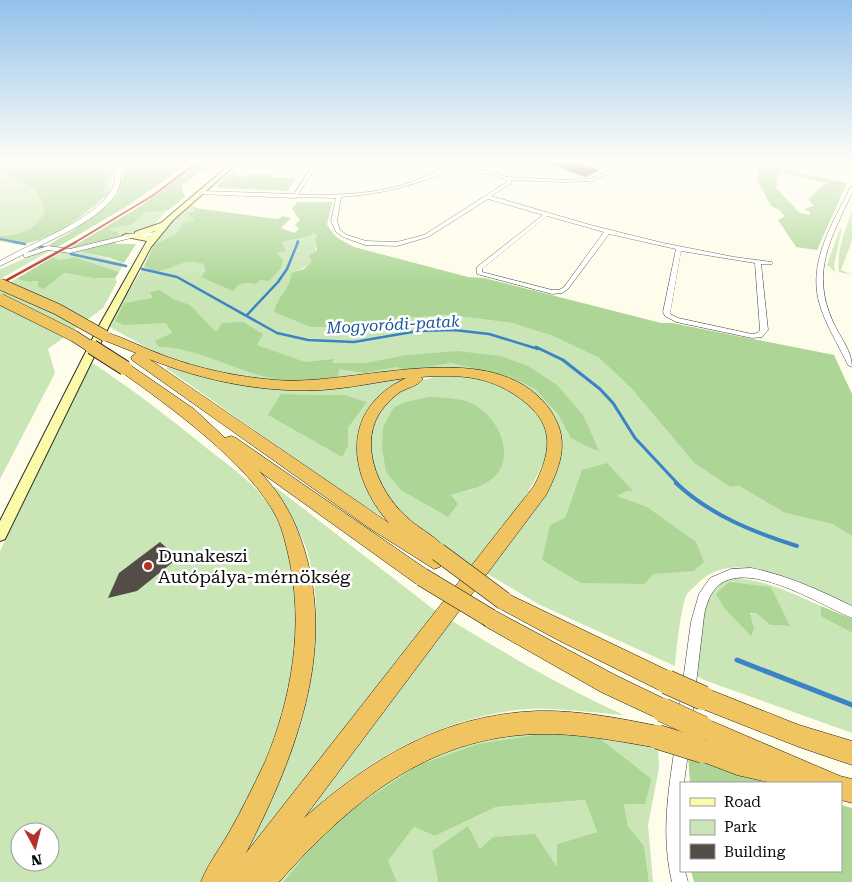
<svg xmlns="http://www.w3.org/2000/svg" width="852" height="882" font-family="'Roboto Serif',serif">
	<rect width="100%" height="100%" fill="#fefcea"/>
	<g fill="#cae6b6" fill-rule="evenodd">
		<path d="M 69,161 L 115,161 L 110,192 L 104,192 Z"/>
		<path d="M 0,171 L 21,179 L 44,203 L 45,212 C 31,232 25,234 0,236 Z"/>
		<path d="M 190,204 L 196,207 L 195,211 L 188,212 L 195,220 L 178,232 L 154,245 L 175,217 Z"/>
		<path d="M 168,210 L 149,229 L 120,236 L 119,233 L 107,229 L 131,225 L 145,213 Z"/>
		<path d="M 852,212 L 852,241 L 841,270 L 852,275 L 839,272 C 836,253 845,229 852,212 Z"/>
		<path d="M 840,228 L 842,229 L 834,265 L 835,272 L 827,265 Z"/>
		<path d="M 311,233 L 317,236 L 315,239 C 318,260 310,267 291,273 C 289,292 279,293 275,312 L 310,327 L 345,328 L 392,319 L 449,315 L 512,323 L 553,336 L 599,358 L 631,388 L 694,463 L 730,487 L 739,486 L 785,513 L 832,524 L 852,536 L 852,605 C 810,588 737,544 698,583 C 695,587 690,590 687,594 C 681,605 676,652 675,666 L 538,604 L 486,573 L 560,461 L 562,448 L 561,437 L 553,419 L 482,372 L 437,368 L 303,383 L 214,373 L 160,355 L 108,326 L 144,266 C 161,279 173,263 190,262 C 194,262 199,263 203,264 L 207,270 L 201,277 L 237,286 L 244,283 L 256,284 L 277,253 L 286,251 L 282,242 L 310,236 Z"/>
		<path d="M 96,245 L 82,252 L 124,263 L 119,272 L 75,257 L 59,260 L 53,257 L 67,250 Z"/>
		<path d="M 45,250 L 52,250 L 0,279 L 0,269 Z"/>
		<path d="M 64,273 L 93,278 L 115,278 L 117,282 L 103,308 L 48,349 L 55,373 L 0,479 L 0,288 L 16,279 L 29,282 L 38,281 L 44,289 Z"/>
		<path d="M 91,362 C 132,389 171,419 209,450 C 231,467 258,486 272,510 C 287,536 292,563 294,592 C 295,605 297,618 297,630 C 292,720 248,807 201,882 L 0,882 L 0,551 ZM 20,832 L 50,832 L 50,862 L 20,862 Z"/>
		<path d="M 168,367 C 195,375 223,384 250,386 C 301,390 354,386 403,378 L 404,380 C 374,398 354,418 358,455 L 390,522 L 343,492 L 166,368 ZM 281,394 L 345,395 L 367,402 L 348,428 L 348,446 Z"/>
		<path d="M 453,375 C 483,379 520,385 537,414 C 541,421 547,429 548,438 C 551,473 493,539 471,568 C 455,556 439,544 422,531 C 415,526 406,521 401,515 C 396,510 392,502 388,496 C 347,432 379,379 453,375 ZM 383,427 L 475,489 L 451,495 Z"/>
		<path d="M 270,485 L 278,489 L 437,612 L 244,860 L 242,857 C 259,823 276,789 290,753 C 294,743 299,732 302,721 C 315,671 323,609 309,558 C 302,531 286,508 270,485 Z"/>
		<path d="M 727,578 C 760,577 791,593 821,606 L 822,616 L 852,633 L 852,733 L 704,680 L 695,675 L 700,619 L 710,590 ZM 771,587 L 789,626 L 770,625 L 756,613 L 749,614 Z"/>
		<path d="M 452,621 C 508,655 564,688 624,715 C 589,713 552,706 517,710 C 454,718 397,744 347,782 C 330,794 314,811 299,825 Z"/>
		<path d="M 522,728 L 595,729 L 658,746 L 659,768 L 648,825 L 653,882 L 649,882 L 644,846 L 628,826 L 624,804 L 645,804 L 652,779 L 598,737 L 552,732 L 478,744 L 418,765 L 333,822 L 283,882 L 267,882 C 325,816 380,766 466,739 C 484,734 504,732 522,728 Z"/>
		<path d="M 585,800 L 597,832 L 557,844 L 557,868 L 480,849 L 468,827 L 432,851 L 438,882 L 359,882 L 388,861 L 414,827 L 435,836 L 496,807 Z"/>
	</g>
	<g fill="#add696" fill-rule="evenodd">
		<path d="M 0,161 L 69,161 L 107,171 L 104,192 L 110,192 C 88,213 54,239 23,244 C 16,245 7,242 0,241 L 0,236 C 25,234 31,232 45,212 C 42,190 18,178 0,171 Z"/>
		<path d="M 128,161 L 192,161 L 129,205 L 56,248 L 51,247 L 50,244 L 74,230 L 117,195 Z"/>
		<path d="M 202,161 L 224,161 L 220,164 L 202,171 L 181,186 L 185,197 L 168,210 L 145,213 L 131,225 L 108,229 L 119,233 L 120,236 L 115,244 L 136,244 L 124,263 L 110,258 L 81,252 L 96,246 L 67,250 L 139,207 Z"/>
		<path d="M 760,164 L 847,183 L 817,250 L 796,247 L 778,220 L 785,216 L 779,210 L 771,206 L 757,180 ZM 778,172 L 826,183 L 808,199 L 814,206 L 804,209 L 810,212 L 810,215 L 800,213 L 776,188 Z"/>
		<path d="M 231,173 L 237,173 L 235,176 L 248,177 L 251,173 L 271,174 L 270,177 L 296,178 L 288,191 L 219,188 L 217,185 Z"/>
		<path d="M 297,202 L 332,202 L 327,225 L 336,237 L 354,247 L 468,277 L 484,278 L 661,323 L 672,323 L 834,355 L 852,394 L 852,536 L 832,524 L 785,513 L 739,486 L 730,487 L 694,463 L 631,388 L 599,358 L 553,336 L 512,323 L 449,315 L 392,319 L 345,328 L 310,327 L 274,312 C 279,293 289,292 291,273 L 304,269 L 312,261 L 309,256 L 317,250 L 315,239 L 317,236 L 312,233 L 310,236 L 282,242 L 286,251 L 277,253 L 283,260 L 281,268 L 269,281 L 260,280 L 256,284 C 246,283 239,282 233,291 L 201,277 L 206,270 L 203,264 C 199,263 194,262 190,262 C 173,263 161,279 144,266 L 154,245 L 178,232 L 182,224 L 195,220 L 187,213 L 195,211 L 195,208 L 277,219 L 283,216 L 291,218 L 281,228 L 294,233 L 299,229 L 295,225 L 300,220 L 292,209 Z"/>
		<path d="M 53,257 L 59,260 L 75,257 L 119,272 L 115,278 L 93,278 L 64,273 L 44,289 L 38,287 L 38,281 L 29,282 L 16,279 Z"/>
		<path d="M 160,290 L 173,299 L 190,305 L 216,332 L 222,323 L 243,322 L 263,334 L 257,345 L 305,362 L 334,359 L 332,363 L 365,363 L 407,355 L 458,351 L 500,356 L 528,366 L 557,385 L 583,415 L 599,451 L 586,446 L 571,438 L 558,414 L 535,389 L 511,377 L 451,363 L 408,370 L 396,367 L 364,373 L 339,369 L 338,378 C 314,380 286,383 262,376 C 233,368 188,346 159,347 L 155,341 L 172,333 L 166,323 L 124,325 L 115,321 L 124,303 L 153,298 L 150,292 Z"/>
		<path d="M 281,394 L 345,395 L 367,402 L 348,428 L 348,446 L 342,457 L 268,415 Z"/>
		<path d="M 429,397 C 445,398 464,397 478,407 C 498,420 514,453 497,474 C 486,487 466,491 451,495 L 458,504 L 448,517 L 401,490 L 386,472 L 382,448 L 383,427 L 394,407 L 406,402 Z"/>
		<path d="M 607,463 L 633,491 L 626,491 L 617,496 L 647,507 L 696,542 L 704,562 L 694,571 L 653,574 L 645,584 L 581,583 L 542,560 L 550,525 L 565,518 L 582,470 Z"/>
		<path d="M 729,582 L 771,587 L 790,626 L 770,625 L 756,613 L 750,613 L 754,629 L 751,636 L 725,609 L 716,594 Z"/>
		<path d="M 821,606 L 852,619 L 852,633 L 821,616 Z"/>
		<path d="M 552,732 L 598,737 L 652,779 L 645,804 L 624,804 L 628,826 L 644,846 L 649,882 L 438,882 L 432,851 L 468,826 L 480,849 L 493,837 L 535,834 L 557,867 L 557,844 L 597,832 L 585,800 L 496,807 L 435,836 L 414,827 L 388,861 L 397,882 L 283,882 L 333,822 L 418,765 L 478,744 Z"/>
		<path d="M 688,755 L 700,760 L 774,783 L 690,783 Z"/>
		<path d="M 841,805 L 852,808 L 852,882 L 694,882 L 691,871 L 841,871 Z"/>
	</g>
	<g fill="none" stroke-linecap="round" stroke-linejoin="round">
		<g stroke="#3c82c6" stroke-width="2">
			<path d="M 0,239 L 21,243"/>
			<path d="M 297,243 L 298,241"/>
		</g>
		<g stroke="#3c82c6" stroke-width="2.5">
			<path d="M 14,242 L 25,244"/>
			<path d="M 35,246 L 43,247"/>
			<path d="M 71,254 L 126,266"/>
			<path d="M 142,269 L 177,277 L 277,333 L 308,340 L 354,342 L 418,331 L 454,330 L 489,334 L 538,349"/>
			<path d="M 247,315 L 278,282 L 287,269 L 298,242"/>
		</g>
		<path stroke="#3c82c6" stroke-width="3" d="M 536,347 L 563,360 L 600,389 L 613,403 L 635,438 L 678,484"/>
		<path stroke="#3c82c6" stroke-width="4" d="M 676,483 C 710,515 753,532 797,546"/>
		<path stroke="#3c82c6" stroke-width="5" d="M 737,660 L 852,705"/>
	</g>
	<g fill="#534d48">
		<path d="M 542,161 L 572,161 L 600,170 L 585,177 Z"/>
		<path d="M 160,542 L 178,558 L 137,591 L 108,598 L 119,573 Z"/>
	</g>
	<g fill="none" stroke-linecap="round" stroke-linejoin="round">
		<defs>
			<g id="minor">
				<path d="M 315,161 L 319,161 L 298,195 C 332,195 366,195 399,186 C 420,180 440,170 460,161 L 464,161 L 460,164 L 508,177 L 563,180 L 590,179 L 618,166 L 622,166 L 622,168 L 591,181 L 563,182 L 511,180 L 512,183 L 491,196 L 594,226 L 663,243 L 734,257 L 772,262 L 772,264 L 761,264 L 768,330 L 762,337 L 752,338 L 676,322 L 665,316 L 663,312 L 676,249 L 609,234 L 568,289 L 562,293 L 552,294 L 477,274 L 477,267 L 543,215 L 488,199 L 428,237 L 397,246 L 365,245 L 343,237 L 336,232 L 331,221 L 336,198 L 295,197 L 293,196 ZM 457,166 L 506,179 L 507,182 L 424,235 L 397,242 L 366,241 L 347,235 L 340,230 L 337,221 L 341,197 C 383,194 420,185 457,166 ZM 547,216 L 604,232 L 564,287 L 559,290 L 552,290 L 482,272 L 482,269 ZM 681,251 L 755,263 L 760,330 L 757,333 L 752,334 L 678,318 L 670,314 Z"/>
				<path d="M 852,187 L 852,193 C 831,239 810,271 833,322 C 840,337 852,351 852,367 L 848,365 C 838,344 825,324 819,302 C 808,261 833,223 850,188 Z"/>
				<path d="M 751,568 C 787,575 819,590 852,606 L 852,618 C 821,605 750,560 719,585 C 710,592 706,605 704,616 L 692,718 L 690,723 L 685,725 L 680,723 L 678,718 L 691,622 L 699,594 L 710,578 L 731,569 Z"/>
				<path d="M 682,739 L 687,741 L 689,746 L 684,783 L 681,783 L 681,871 L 685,871 L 688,882 L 672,882 C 661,836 668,792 675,746 L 677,741 Z"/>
			</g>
			<g id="tertiary">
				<path d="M 117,161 L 123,161 C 120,171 122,183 117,192 C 101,220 54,238 26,253 L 48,246 L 70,249 L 131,234 L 157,232 L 161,234 L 160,236 L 131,238 L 70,253 L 48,250 L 27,257 L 24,257 L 24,254 L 0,266 L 0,261 C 29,244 94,220 111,191 C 116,183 115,171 117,161 Z"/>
				<path d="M 201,191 L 295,194 L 298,196 L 295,198 L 199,194 L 198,193 Z"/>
			</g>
			<path id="secondary" d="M 234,161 L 240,161 L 173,220 L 151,247 L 110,324 L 5,539 L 0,541 L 0,521 L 100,324 L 147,241 L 122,236 L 126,234 L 135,235 L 135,232 L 161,223 ZM 155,231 L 150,237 L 141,236 Z"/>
			<g id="trunk">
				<path d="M 105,332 C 126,338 145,349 165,356 C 200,369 238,377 276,380 C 354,387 491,333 548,407 C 571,438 562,463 546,495 L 304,818 C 373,757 443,715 537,711 C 578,710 618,718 658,726 L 666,729 L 669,737 L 666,745 L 658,748 C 618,741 578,733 538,734 C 426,737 350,803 279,882 L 201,882 C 207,866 218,851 227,836 C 241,812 253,787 265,762 C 292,698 304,626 289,558 C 286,545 283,531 277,518 C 250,464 169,406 120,371 L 118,368 L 120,365 L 130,365 L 194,409 L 225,438 L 231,436 L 236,438 L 429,571 L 431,577 L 429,583 L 422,586 L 415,583 L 259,471 C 285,498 299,527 308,563 C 333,664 291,764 246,853 L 534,486 C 550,454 556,428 526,403 C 493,376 462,374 421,377 L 423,379 C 418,386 407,388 400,392 C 392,398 384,406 379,414 C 358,449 382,497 410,520 C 421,530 441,539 447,552 L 442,559 L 443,561 L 440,567 L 434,569 L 369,528 L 132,360 L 131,357 L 136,353 L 101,339 L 99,336 ZM 149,359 C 204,381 263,393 322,390 C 350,388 378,382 406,378 C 340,409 347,475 389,523 Z"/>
				<path d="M 504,592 L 675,674 L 678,682 L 675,690 L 667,693 L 659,690 L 558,640 L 497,607 L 494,601 L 497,595 Z"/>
				<path d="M 490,608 L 617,676 L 671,702 L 674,710 L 671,718 L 663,721 L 601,692 L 483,625 L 480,618 L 483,611 Z"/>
				<path d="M 703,687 L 799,725 L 852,741 L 852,765 L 799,747 L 695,706 L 692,698 L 695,690 Z"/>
				<path d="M 702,717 L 840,776 L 852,779 L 852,803 L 841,800 L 841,783 L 772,783 L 737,775 L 695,759 L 691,751 L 695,743 L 702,740 L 694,736 L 691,728 L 694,720 Z"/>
			</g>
		</defs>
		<use href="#minor" stroke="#3e3e3e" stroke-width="1"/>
		<use href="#tertiary" stroke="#3e3e3e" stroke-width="1"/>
		<use href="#secondary" stroke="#2d2d2d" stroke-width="2"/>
		<use href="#trunk" stroke="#1c1c1c" stroke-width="1"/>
		<use href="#minor" fill="#fff" fill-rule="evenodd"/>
		<use href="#tertiary" fill="#fff" fill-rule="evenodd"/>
		<use href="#secondary" fill="#fbfaa8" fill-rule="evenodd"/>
		<use href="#trunk" fill="#f0c460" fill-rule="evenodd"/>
		<path stroke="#b4312b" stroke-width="2" d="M 74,243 L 152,196 L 199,161"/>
		<path stroke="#b4312b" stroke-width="2.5" d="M 0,284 L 76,242"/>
		<defs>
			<g id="trunk-bridge-far3">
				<path d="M 0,284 L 57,309 L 105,336"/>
				<path d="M 0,299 L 74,336 L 94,349"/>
			</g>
			<path id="trunk-bridge-far2" d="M 92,347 L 125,368"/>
			<g id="trunk-bridge-far1">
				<path d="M 438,552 L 504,601"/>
				<path d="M 422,577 L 490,618"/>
			</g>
			<g id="trunk-bridge">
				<path d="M 667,682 L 703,698"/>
				<path d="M 663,710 L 702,728"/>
				<path d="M 658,737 L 703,751"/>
			</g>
		</defs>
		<use href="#trunk-bridge-far3" stroke="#1c1c1c" stroke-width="12" stroke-linecap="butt"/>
		<use href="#trunk-bridge-far2" stroke="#1c1c1c" stroke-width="16" stroke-linecap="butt"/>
		<use href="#trunk-bridge-far1" stroke="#1c1c1c" stroke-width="19" stroke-linecap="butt"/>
		<use href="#trunk-bridge" stroke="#1c1c1c" stroke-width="25" stroke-linecap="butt"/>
		<use href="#trunk-bridge-far3" stroke="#f0c460" stroke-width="11"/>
		<use href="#trunk-bridge-far2" stroke="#f0c460" stroke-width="14"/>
		<use href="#trunk-bridge-far1" stroke="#f0c460" stroke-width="18"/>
		<use href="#trunk-bridge" stroke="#f0c460" stroke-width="24"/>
	</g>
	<linearGradient id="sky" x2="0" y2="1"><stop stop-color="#92c1ec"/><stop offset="0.57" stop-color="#fffef6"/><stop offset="1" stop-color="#fffef6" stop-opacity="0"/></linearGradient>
	<rect width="852" height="284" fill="url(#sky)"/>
	<circle fill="#b4312b" stroke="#fff" stroke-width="2" cx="148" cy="566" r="5"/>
	<g text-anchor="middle" stroke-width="5" stroke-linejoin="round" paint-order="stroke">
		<g font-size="16" font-style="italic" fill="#1b5596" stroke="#fff">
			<text transform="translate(393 324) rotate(-3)" y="6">Mogyoródi-patak</text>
		</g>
		<g font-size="18" fill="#0b0b0b" stroke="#fff" text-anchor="start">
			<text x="158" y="562">Dunakeszi<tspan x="158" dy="21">Autópálya-mérnökség</tspan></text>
		</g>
	</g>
	<rect x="680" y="782" width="162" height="90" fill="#ffffff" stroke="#9d9d9d"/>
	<rect x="690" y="798" width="25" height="8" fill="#fbfaa8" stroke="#9d9d9d"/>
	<text x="724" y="807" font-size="15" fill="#0b0b0b">Road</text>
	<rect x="690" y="820" width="25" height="15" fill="#cae6b6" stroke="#9d9d9d"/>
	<text x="724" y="832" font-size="15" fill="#0b0b0b">Park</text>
	<rect x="690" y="844" width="25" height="15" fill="#534d48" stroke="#9d9d9d"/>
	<text x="724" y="857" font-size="15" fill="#0b0b0b">Building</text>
	<g transform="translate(35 847) rotate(173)"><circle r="24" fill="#ffffff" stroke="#9d9d9d"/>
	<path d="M0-4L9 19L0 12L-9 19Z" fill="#b4312b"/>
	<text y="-8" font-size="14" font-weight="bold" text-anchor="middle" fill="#0b0b0b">N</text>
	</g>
</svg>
